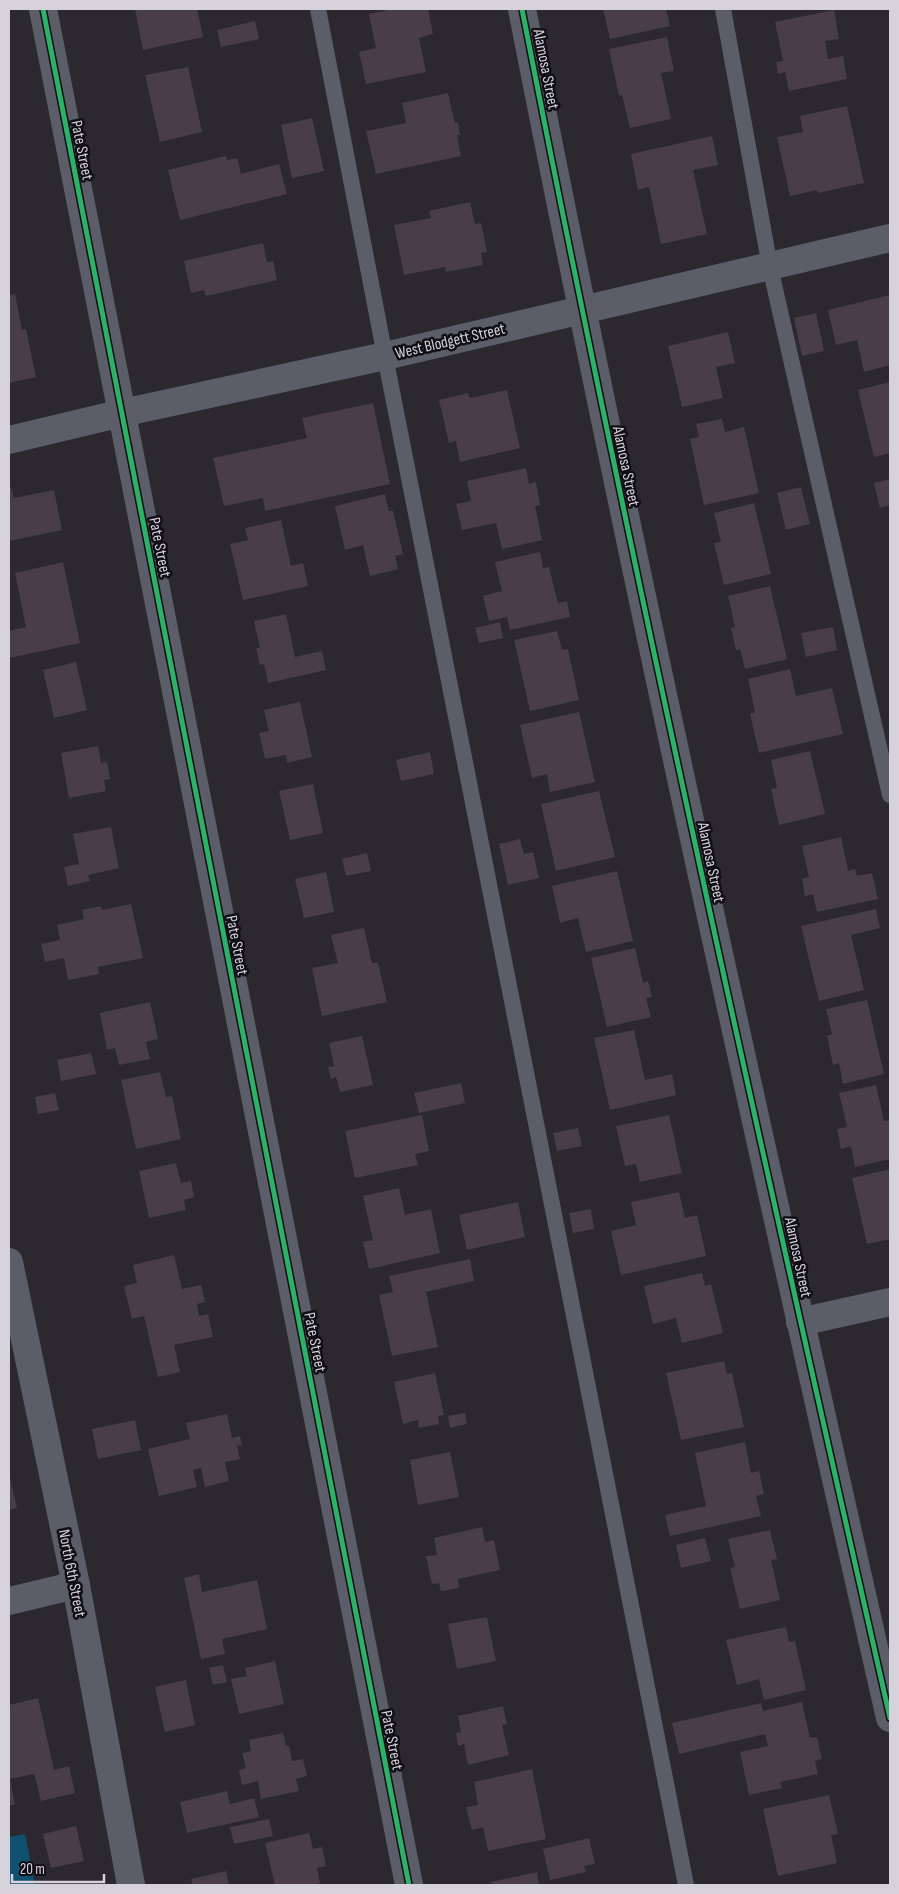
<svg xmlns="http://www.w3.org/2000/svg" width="899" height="1894" font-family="'Sofia Sans Condensed',sans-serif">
	<rect width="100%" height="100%" fill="#2b2830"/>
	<path fill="#10516f" d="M 25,1834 L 35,1885 L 9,1885 L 9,1837 Z"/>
	<g fill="#483d49">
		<path d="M 135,9 L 197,9 L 203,37 L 143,50 Z"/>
		<path d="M 392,9 L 428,9 L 433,34 L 419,38 L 426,72 L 366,84 L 359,52 L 376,48 L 369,14 Z"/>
		<path d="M 603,9 L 666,9 L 670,26 L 610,39 Z"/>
		<path d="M 834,10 L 839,39 L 825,41 L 828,59 L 843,56 L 847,79 L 789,91 L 785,72 L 778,74 L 776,62 L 783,61 L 775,22 Z"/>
		<path d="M 255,21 L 259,39 L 221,47 L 217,30 Z"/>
		<path d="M 667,37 L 674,71 L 661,73 L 671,119 L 630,128 L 622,95 L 619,96 L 609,49 Z"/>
		<path d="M 188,67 L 202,132 L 160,142 L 145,75 Z"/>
		<path d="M 448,93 L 455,123 L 458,123 L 460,135 L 457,135 L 461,156 L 376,174 L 366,131 L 406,123 L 402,103 Z"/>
		<path d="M 847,106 L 864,183 L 818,193 L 817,190 L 790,196 L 777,137 L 803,132 L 800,116 Z"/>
		<path d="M 312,118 L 324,171 L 292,178 L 281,125 Z"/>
		<path d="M 712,136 L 718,165 L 693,170 L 707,234 L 661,244 L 649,187 L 638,190 L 631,154 Z"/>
		<path d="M 226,156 L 227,160 L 237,158 L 241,174 L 279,164 L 287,194 L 180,220 L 168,170 Z"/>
		<path d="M 470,202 L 475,224 L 481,223 L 487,252 L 481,253 L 483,265 L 446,272 L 445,267 L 404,275 L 394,225 L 431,218 L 429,211 Z"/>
		<path d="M 263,243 L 267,262 L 273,261 L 277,280 L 206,296 L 204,290 L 191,293 L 184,261 Z"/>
		<path d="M 15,294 L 22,330 L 26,329 L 36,377 L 9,383 L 9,295 Z"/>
		<path d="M 890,295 L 890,365 L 864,372 L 857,340 L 836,345 L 828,310 Z"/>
		<path d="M 816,313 L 824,351 L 802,356 L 794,318 Z"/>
		<path d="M 728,332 L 735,363 L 716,367 L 723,398 L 682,407 L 668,346 Z"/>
		<path d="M 890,382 L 890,453 L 874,457 L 858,390 Z"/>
		<path d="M 507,390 L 520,448 L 460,462 L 456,441 L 449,443 L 439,400 L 468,393 L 470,398 Z"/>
		<path d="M 373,403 L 390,484 L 265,511 L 263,498 L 224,506 L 213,458 L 307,438 L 302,418 Z"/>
		<path d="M 722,419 L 725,432 L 744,427 L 759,493 L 704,505 L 690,439 L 699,437 L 696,424 Z"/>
		<path d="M 526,468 L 529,484 L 536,482 L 540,505 L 535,506 L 542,540 L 502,549 L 496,523 L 462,530 L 456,504 L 471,501 L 467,481 Z"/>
		<path d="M 890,479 L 890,505 L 880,508 L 874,483 Z"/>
		<path d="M 9,487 L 11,487 L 14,498 L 54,490 L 62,530 L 9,541 Z"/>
		<path d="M 801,487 L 810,524 L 786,530 L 777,493 Z"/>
		<path d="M 385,494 L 389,511 L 393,511 L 403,554 L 395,556 L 398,569 L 370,576 L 363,545 L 345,550 L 335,506 Z"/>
		<path d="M 754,503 L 771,574 L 724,585 L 714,543 L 721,542 L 714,513 Z"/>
		<path d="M 281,520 L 291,566 L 303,563 L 308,586 L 243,600 L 230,544 L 248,540 L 245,528 Z"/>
		<path d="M 540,552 L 543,568 L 549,567 L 558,603 L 567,601 L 570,617 L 510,630 L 507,617 L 489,621 L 483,596 L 502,591 L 495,562 Z"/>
		<path d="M 63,562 L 80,643 L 9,658 L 9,631 L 26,627 L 15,573 Z"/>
		<path d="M 770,586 L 787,659 L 745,669 L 740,649 L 736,650 L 731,628 L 735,627 L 728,596 Z"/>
		<path d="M 286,614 L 295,657 L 322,651 L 326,670 L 268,683 L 264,664 L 260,665 L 256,648 L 260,648 L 254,621 Z"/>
		<path d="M 500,622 L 503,638 L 479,643 L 475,628 Z"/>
		<path d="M 833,627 L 837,650 L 806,657 L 801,633 Z"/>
		<path d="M 557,631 L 562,650 L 568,649 L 579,700 L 530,711 L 514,640 Z"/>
		<path d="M 76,662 L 87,710 L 54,718 L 43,670 Z"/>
		<path d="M 790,669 L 796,696 L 832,688 L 843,734 L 759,753 L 750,714 L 755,712 L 748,679 Z"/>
		<path d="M 300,702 L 312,757 L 287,763 L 286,755 L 265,759 L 259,733 L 269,731 L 264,710 Z"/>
		<path d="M 579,712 L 595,782 L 550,792 L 547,774 L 532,778 L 520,725 Z"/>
		<path d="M 98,746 L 101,763 L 107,762 L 110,779 L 104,780 L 106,791 L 69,798 L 61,753 Z"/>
		<path d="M 810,751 L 825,814 L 779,825 L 771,789 L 777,788 L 771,760 Z"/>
		<path d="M 430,752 L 434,774 L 401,781 L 396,760 Z"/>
		<path d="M 313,784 L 323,833 L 290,840 L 279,791 Z"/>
		<path d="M 599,791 L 615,857 L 556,871 L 541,804 Z"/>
		<path d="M 111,827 L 119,868 L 88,875 L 90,881 L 68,886 L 64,867 L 79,864 L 73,834 Z"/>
		<path d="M 841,837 L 848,871 L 855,869 L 857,876 L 872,873 L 878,899 L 817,912 L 813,894 L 805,896 L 802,879 L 809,877 L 802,846 Z"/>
		<path d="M 520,839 L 524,854 L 533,852 L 539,878 L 508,885 L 499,844 Z"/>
		<path d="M 367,853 L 371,871 L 346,876 L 342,859 Z"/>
		<path d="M 617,871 L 633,941 L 586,952 L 578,918 L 560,923 L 552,886 Z"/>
		<path d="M 326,872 L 334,912 L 304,918 L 295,879 Z"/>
		<path d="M 131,904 L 143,958 L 98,967 L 99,974 L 68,980 L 64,958 L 45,962 L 41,944 L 60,940 L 57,925 L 84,919 L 82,910 L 101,906 L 102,910 Z"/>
		<path d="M 876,909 L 880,928 L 851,935 L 864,990 L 819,1001 L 801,926 Z"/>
		<path d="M 364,928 L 372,963 L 378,963 L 387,1002 L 322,1016 L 312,968 L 338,963 L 331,935 Z"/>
		<path d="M 635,948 L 643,983 L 648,981 L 652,997 L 646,998 L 651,1017 L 607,1027 L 591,958 Z"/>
		<path d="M 867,1000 L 884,1074 L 843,1084 L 839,1063 L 833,1065 L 827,1036 L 832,1034 L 826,1009 Z"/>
		<path d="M 150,1002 L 158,1039 L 146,1042 L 150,1059 L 119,1065 L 115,1048 L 107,1050 L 100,1013 Z"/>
		<path d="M 634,1030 L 645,1080 L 672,1074 L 676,1095 L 610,1110 L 594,1038 Z"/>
		<path d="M 362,1036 L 373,1085 L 340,1092 L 336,1077 L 331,1079 L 328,1067 L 334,1066 L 329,1043 Z"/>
		<path d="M 91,1053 L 96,1074 L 61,1081 L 57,1060 Z"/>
		<path d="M 160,1072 L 166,1097 L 172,1096 L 181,1139 L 136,1149 L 121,1080 Z"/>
		<path d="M 461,1083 L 465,1103 L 419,1113 L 414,1093 Z"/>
		<path d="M 876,1085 L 884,1121 L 890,1120 L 890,1159 L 855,1167 L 851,1146 L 841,1149 L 837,1129 L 847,1127 L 839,1093 Z"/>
		<path d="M 55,1093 L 59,1110 L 38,1114 L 35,1097 Z"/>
		<path d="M 422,1115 L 429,1151 L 415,1154 L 418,1165 L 355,1178 L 345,1131 Z"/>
		<path d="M 669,1115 L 682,1173 L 640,1182 L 636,1164 L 625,1166 L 616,1126 Z"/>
		<path d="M 578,1128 L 582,1146 L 557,1151 L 553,1133 Z"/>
		<path d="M 176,1163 L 181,1183 L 191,1181 L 194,1197 L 184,1200 L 186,1210 L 149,1218 L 139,1171 Z"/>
		<path d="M 890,1169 L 890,1239 L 867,1244 L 852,1178 Z"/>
		<path d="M 399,1188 L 405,1215 L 431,1209 L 440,1253 L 369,1269 L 363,1242 L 373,1240 L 363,1196 Z"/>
		<path d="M 679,1192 L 685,1218 L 697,1215 L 706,1256 L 621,1275 L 611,1231 L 636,1225 L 631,1202 Z"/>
		<path d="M 518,1202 L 525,1237 L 467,1250 L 459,1215 Z"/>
		<path d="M 591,1209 L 594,1229 L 573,1233 L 569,1213 Z"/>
		<path d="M 174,1255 L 182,1289 L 201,1285 L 205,1302 L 197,1304 L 199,1316 L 208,1314 L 213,1337 L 174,1345 L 180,1372 L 158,1377 L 144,1316 L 132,1319 L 124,1286 L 137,1283 L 133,1265 Z"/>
		<path d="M 470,1259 L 474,1281 L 426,1292 L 438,1347 L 392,1356 L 379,1295 L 393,1292 L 389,1276 Z"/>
		<path d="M 702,1273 L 705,1286 L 711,1284 L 723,1333 L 682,1343 L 676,1318 L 653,1324 L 644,1286 Z"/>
		<path d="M 724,1361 L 727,1374 L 732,1373 L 744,1427 L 681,1440 L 666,1373 Z"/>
		<path d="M 435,1373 L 444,1415 L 438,1416 L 439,1424 L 419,1428 L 418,1420 L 403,1424 L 394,1382 Z"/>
		<path d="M 465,1413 L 467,1424 L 450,1428 L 448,1416 Z"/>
		<path d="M 227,1414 L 232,1438 L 240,1436 L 242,1445 L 237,1446 L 240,1459 L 225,1462 L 229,1481 L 205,1487 L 201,1468 L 193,1470 L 197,1487 L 159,1496 L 148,1449 L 190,1439 L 186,1423 Z"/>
		<path d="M 135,1420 L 141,1450 L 98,1459 L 92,1429 Z"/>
		<path d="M 745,1442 L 751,1473 L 759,1471 L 764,1494 L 756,1496 L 761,1516 L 670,1536 L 665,1515 L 706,1506 L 695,1453 Z"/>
		<path d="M 450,1452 L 459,1497 L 418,1505 L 410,1460 Z"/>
		<path d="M 9,1473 L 17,1508 L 9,1510 Z"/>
		<path d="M 482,1527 L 485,1542 L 494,1540 L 500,1570 L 458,1579 L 459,1588 L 441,1591 L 439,1583 L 432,1584 L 426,1556 L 437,1555 L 434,1538 Z"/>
		<path d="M 770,1530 L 777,1559 L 771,1560 L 780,1600 L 740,1609 L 730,1568 L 735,1567 L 728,1539 Z"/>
		<path d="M 705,1538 L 711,1561 L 681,1568 L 676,1545 Z"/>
		<path d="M 199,1574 L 202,1592 L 257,1580 L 267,1629 L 222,1639 L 225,1654 L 201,1659 L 184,1578 Z"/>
		<path d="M 487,1617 L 496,1661 L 457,1669 L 448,1624 Z"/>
		<path d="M 786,1627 L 789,1642 L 795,1641 L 806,1690 L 764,1700 L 759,1679 L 737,1685 L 726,1640 Z"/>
		<path d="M 275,1661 L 284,1704 L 239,1714 L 231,1679 L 247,1676 L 245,1668 Z"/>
		<path d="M 223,1665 L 227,1682 L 213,1685 L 209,1668 Z"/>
		<path d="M 186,1680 L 195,1725 L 165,1732 L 155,1687 Z"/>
		<path d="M 38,1698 L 54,1770 L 69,1766 L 75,1793 L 41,1801 L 34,1774 L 10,1779 L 15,1804 L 9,1806 L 9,1705 Z"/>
		<path d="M 802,1702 L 810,1738 L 817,1737 L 822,1759 L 815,1761 L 818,1774 L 780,1782 L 782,1788 L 749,1795 L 740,1752 L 768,1746 L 765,1734 L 679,1754 L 672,1723 L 761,1703 L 763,1711 Z"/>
		<path d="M 503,1706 L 507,1724 L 502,1725 L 509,1755 L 468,1765 L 464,1744 L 458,1746 L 456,1733 L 461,1732 L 458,1716 Z"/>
		<path d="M 283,1733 L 286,1746 L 289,1746 L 292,1761 L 303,1759 L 307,1776 L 296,1779 L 299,1791 L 261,1799 L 258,1781 L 242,1785 L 239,1770 L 246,1768 L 242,1753 L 251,1751 L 249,1740 Z"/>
		<path d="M 532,1769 L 546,1839 L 488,1851 L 483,1827 L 472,1830 L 466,1807 L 478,1805 L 474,1782 Z"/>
		<path d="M 227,1791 L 230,1804 L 254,1798 L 259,1817 L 187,1833 L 180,1802 Z"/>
		<path d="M 829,1795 L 838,1834 L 831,1835 L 837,1863 L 778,1876 L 763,1809 Z"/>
		<path d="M 269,1819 L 273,1836 L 234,1844 L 230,1827 Z"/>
		<path d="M 76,1826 L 84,1861 L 51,1868 L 43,1834 Z"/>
		<path d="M 309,1833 L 313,1849 L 322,1847 L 326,1866 L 317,1868 L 320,1883 L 312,1885 L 275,1885 L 265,1843 Z"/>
		<path d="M 589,1838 L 595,1864 L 584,1866 L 586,1872 L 550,1880 L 543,1849 Z"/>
		<path d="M 226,1871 L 229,1885 L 193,1885 L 191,1879 Z"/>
		<path d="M 537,1872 L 539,1885 L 492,1885 L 491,1882 Z"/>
	</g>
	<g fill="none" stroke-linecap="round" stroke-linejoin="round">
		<g stroke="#5b5e68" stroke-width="16">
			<path d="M 318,9 L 385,356 L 686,1885"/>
			<path d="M 723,9 L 770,267 L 890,795"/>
		</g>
		<g stroke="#5b5e68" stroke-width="28">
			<path d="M 522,9 C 634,581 761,1149 890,1718"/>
			<path d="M 9,440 L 122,413 L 385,356 L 890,238"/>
			<path d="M 9,1262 L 76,1585 L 131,1885"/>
			<path d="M 800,1322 L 890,1302"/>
			<path d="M 9,1601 L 76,1585"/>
		</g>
		<path stroke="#5b5e68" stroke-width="28" d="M 43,9 L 409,1885"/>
		<defs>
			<g id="cycleway">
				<path d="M 43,9 L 409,1885"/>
				<path d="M 522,9 C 634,581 761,1149 890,1718"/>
			</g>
		</defs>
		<use href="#cycleway" stroke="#110f15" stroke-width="8"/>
		<use href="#cycleway" stroke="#2db169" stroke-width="5"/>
	</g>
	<g text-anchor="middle" stroke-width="5" stroke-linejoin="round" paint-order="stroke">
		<g font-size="16" fill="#d5d2db" stroke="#110f15">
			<text transform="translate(547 69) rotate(79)" y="6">Alamosa Street</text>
			<text transform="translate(83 150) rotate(79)" y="6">Pate Street</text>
			<text transform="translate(450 340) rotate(-13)" y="6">West Blodgett Street</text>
			<text transform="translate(627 466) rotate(78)" y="6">Alamosa Street</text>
			<text transform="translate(161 547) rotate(79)" y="6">Pate Street</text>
			<text transform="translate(712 862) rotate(78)" y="6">Alamosa Street</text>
			<text transform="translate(238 945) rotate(79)" y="6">Pate Street</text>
			<text transform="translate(799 1257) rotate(78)" y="6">Alamosa Street</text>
			<text transform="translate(316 1342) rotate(79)" y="6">Pate Street</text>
			<text transform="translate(73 1573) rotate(79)" y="6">North 6th Street</text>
			<text transform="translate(393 1740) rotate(79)" y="6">Pate Street</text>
		</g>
	</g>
	<rect width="899" height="1894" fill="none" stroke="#d5d2db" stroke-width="20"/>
	<path d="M12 1874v8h92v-8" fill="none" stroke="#d5d2db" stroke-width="2.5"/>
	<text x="20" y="1874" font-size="15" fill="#d5d2db" stroke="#110f15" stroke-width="4" paint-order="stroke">20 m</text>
</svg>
